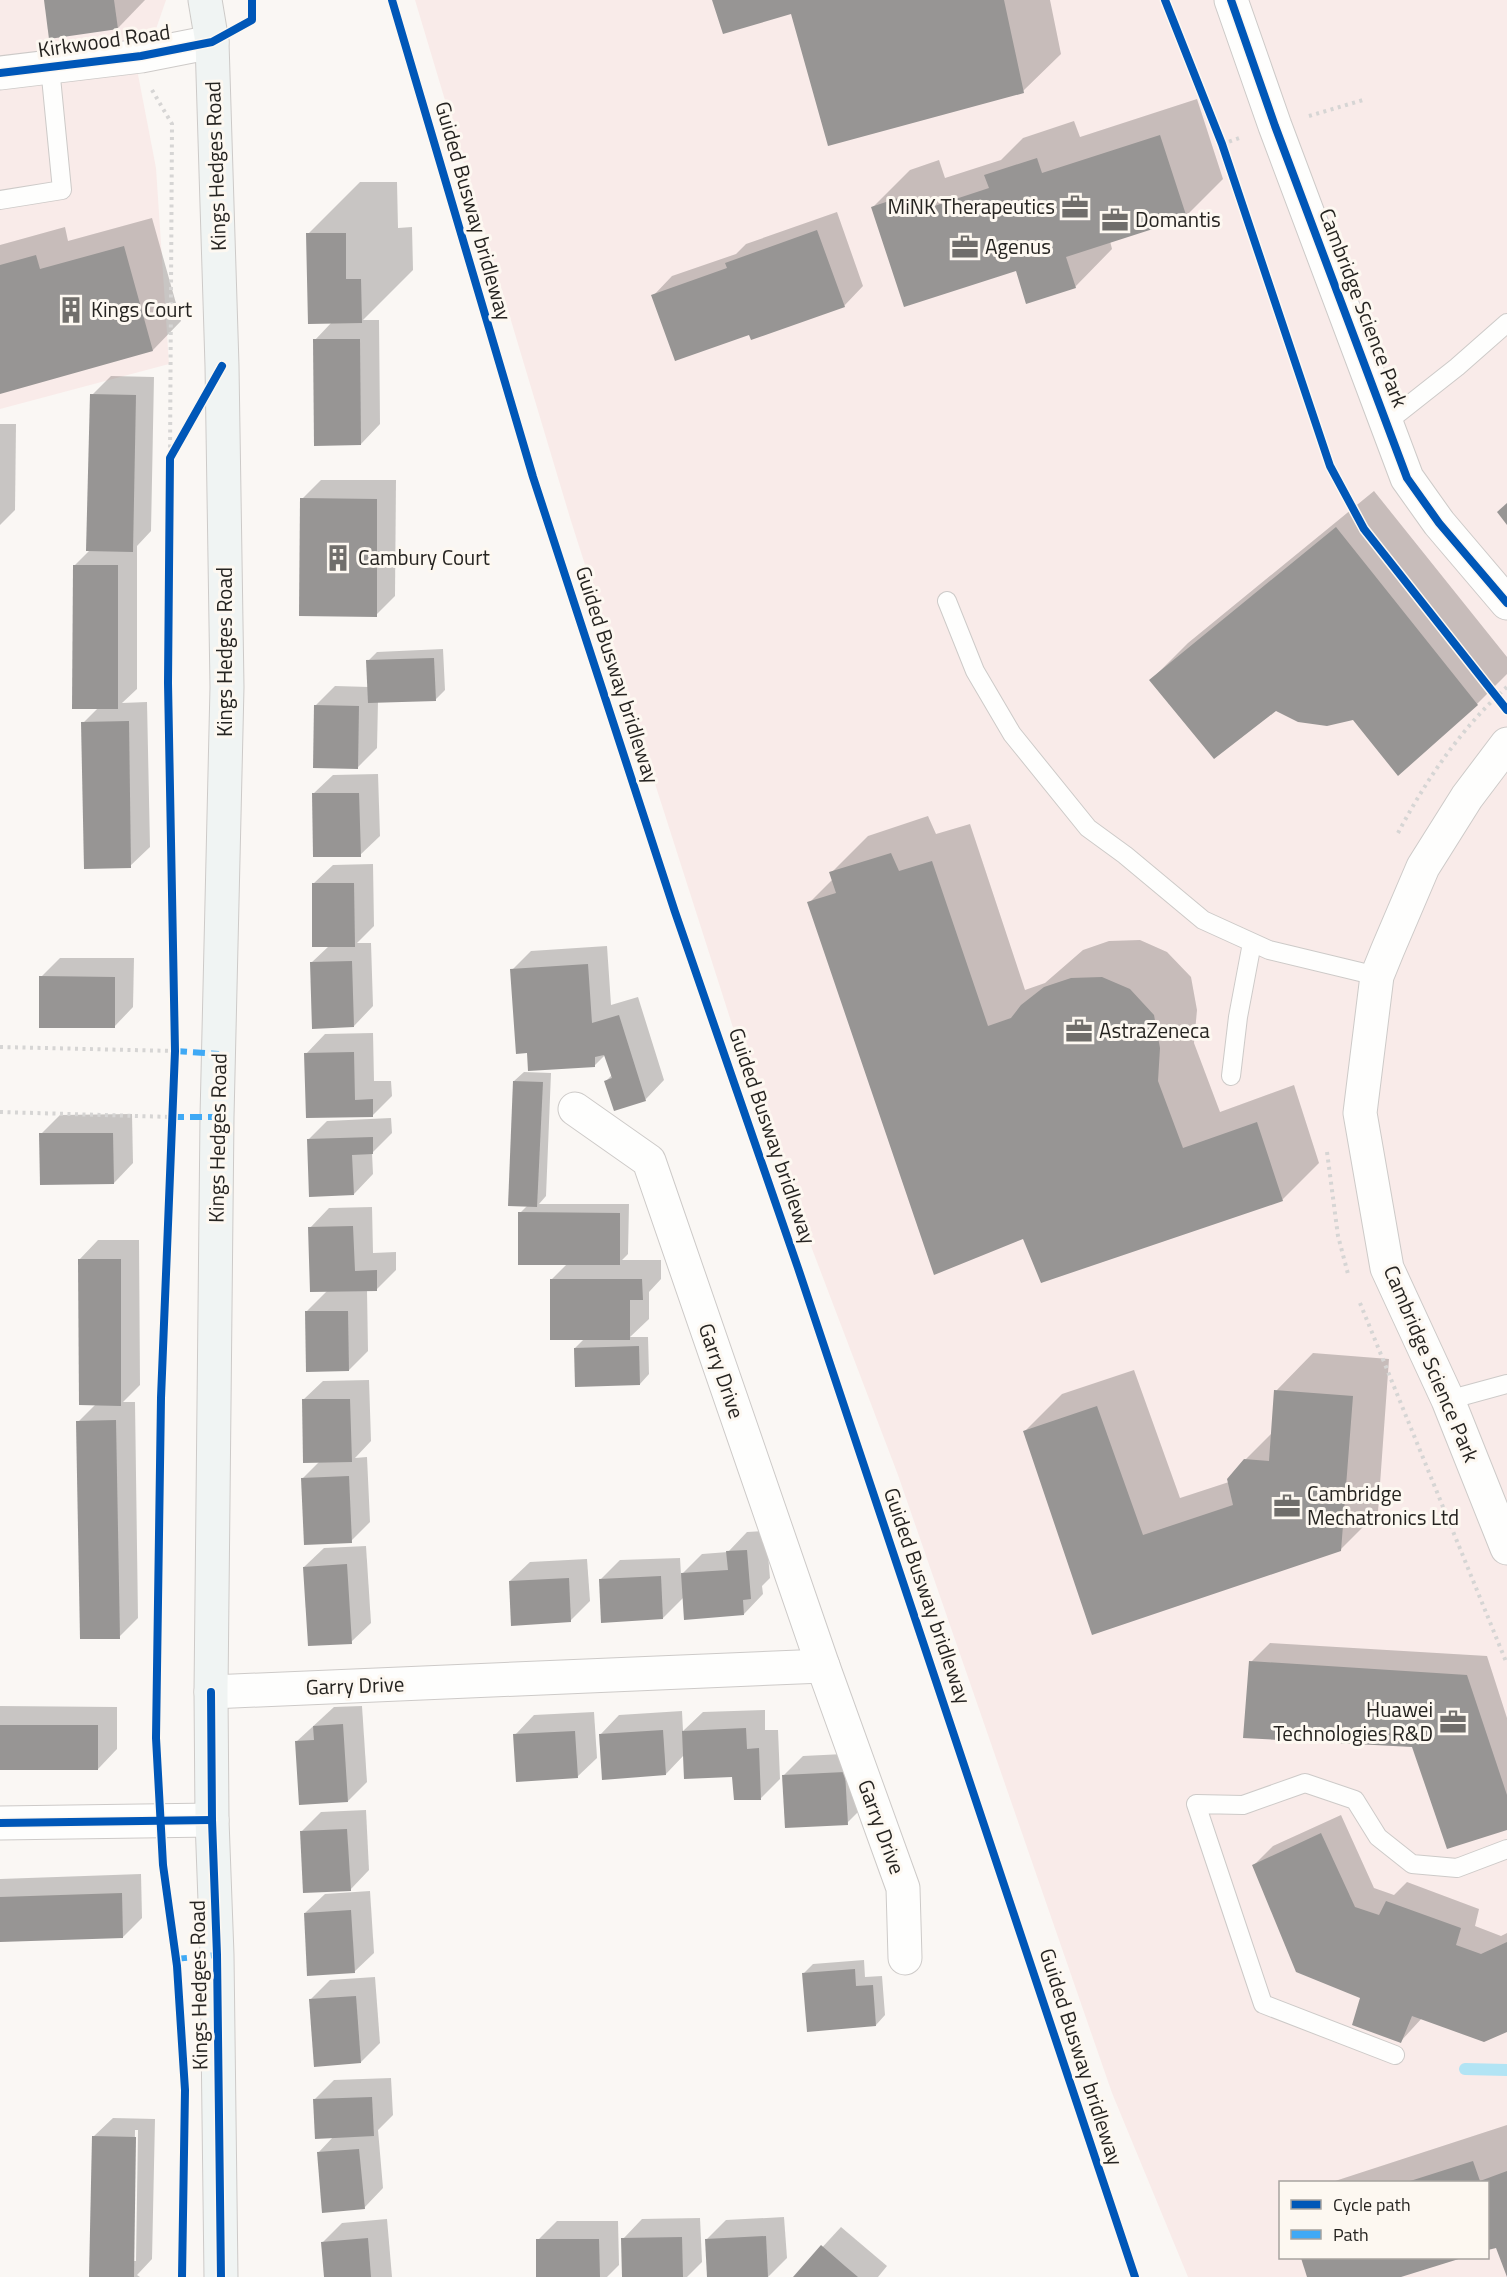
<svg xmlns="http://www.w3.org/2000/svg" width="1507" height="2277" font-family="'Titillium Web',sans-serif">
	<rect width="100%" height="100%" fill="#faf7f4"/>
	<g fill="#f9ebe9" fill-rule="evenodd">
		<path d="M 0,0 L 166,0 L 156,29 L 130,33 L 156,168 L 169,364 L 0,409 Z"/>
		<path d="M 415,0 L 1507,0 L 1507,2277 L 1188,2277 L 1112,2093 L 898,1475 L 760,1112 L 571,521 ZM 1280,2182 L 1488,2182 L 1488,2258 L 1280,2258 Z"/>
	</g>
	<g fill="#0003" fill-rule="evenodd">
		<path d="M 45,0 L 145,0 L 118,28 Z"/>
		<path d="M 714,0 L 1050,0 L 1061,54 L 1023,91 L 792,13 Z"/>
		<path d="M 1197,99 L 1223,179 L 1186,216 L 1110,241 L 1112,249 L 1075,287 L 1017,269 L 873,207 L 910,170 L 939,160 L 945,178 L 1001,160 L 1023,138 L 1074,121 L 1080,137 Z"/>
		<path d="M 360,182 L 397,182 L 398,228 L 412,227 L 413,270 L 363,320 L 379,320 L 380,424 L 361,444 L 315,340 L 332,322 L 308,234 Z"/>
		<path d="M 837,212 L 863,286 L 844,306 L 750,333 L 653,296 L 672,276 L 736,254 L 746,244 Z"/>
		<path d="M 152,218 L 181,321 L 153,350 L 0,392 L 0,245 L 65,227 L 68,241 Z"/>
		<path d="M 111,376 L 154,377 L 151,531 L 137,546 L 137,689 L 122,703 L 147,702 L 150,847 L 130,866 L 83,723 L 98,708 L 74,566 L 90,550 L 92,395 Z"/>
		<path d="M 0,424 L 16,424 L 15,510 L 0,525 Z"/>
		<path d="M 321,480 L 396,480 L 395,596 L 376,615 L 302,499 Z"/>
		<path d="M 1374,491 L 1507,657 L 1507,674 L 1477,704 L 1398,773 L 1354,718 L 1276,709 L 1151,680 L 1188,643 Z"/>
		<path d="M 443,649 L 445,690 L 435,700 L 378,701 L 377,748 L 358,767 L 315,706 L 335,686 L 369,687 L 368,661 L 377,652 Z"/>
		<path d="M 378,774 L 380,836 L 360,855 L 313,794 L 333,775 Z"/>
		<path d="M 928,816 L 936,834 L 970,824 L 1025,990 L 1045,983 L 1083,950 L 1109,941 L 1140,940 L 1167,952 L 1191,977 L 1197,1010 L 1194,1043 L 1220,1112 L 1294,1085 L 1319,1163 L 1282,1200 L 1024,1237 L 809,903 L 833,879 L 831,873 L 868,836 Z"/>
		<path d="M 373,864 L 374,926 L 357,943 L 371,943 L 373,1006 L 354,1026 L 311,963 L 329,946 L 313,884 L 333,865 Z"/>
		<path d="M 607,946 L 611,1005 L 638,997 L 664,1080 L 645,1100 L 606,1081 L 612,1075 L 606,1054 L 595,1065 L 529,1052 L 512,970 L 531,951 Z"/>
		<path d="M 60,958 L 134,958 L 133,1007 L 114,1027 L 41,977 Z"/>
		<path d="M 373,1033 L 374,1081 L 391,1081 L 392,1096 L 373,1115 L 307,1117 L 306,1054 L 325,1034 Z"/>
		<path d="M 524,1072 L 551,1073 L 546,1196 L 539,1204 L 629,1204 L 628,1254 L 622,1260 L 661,1260 L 661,1279 L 649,1292 L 649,1319 L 630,1337 L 648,1337 L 649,1374 L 640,1384 L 575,1348 L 585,1338 L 551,1280 L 568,1263 L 520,1213 L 528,1205 L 514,1081 Z"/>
		<path d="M 132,1114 L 133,1163 L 114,1183 L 41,1134 L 60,1115 Z"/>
		<path d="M 391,1118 L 392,1133 L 372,1153 L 373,1174 L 354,1194 L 308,1140 L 327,1121 Z"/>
		<path d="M 372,1207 L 373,1253 L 396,1252 L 396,1270 L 377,1289 L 367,1290 L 368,1351 L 349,1370 L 306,1312 L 327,1291 L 310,1228 L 329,1208 Z"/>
		<path d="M 98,1240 L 139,1240 L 140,1385 L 123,1402 L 135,1402 L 138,1618 L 119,1637 L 78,1422 L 96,1404 L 79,1260 Z"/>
		<path d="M 1313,1353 L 1389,1359 L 1378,1512 L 1340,1550 L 1093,1633 L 1025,1431 L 1062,1394 L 1134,1370 L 1180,1498 L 1229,1482 L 1245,1460 L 1272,1433 L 1276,1391 Z"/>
		<path d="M 369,1380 L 371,1441 L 355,1458 L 367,1457 L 370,1522 L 351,1541 L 303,1478 L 320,1461 L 303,1400 L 323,1381 Z"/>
		<path d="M 766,1531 L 770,1578 L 762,1586 L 763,1594 L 744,1614 L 684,1597 L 663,1618 L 600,1580 L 620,1560 L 680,1558 L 681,1575 L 702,1554 L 728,1552 L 747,1532 Z"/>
		<path d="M 366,1546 L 371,1623 L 351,1642 L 304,1567 L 324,1548 Z"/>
		<path d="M 587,1559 L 590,1601 L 570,1621 L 510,1581 L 530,1562 Z"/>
		<path d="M 1270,1643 L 1487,1656 L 1507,1718 L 1507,1829 L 1414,1746 L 1251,1662 Z"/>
		<path d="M 0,1706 L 117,1707 L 117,1749 L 98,1769 L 0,1768 Z"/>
		<path d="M 362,1706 L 367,1782 L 348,1801 L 296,1742 L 334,1707 Z"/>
		<path d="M 765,1710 L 765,1730 L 778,1730 L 780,1779 L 761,1798 L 734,1776 L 684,1755 L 666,1774 L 600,1735 L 619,1715 L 682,1711 L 683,1731 L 703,1712 Z"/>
		<path d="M 594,1712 L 597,1758 L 577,1777 L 515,1735 L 534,1715 Z"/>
		<path d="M 864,1753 L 866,1804 L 847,1823 L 784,1775 L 803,1756 Z"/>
		<path d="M 366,1810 L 369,1870 L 350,1890 L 301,1832 L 321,1812 Z"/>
		<path d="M 1341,1815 L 1374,1888 L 1394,1895 L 1407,1882 L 1479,1909 L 1475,1926 L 1501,1936 L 1507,1933 L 1507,2030 L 1422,2018 L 1401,2041 L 1361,1997 L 1253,1866 L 1273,1846 Z"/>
		<path d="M 141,1874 L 142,1918 L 123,1937 L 0,1941 L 0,1879 Z"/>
		<path d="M 370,1891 L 374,1953 L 354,1972 L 305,1913 L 325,1894 Z"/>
		<path d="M 864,1960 L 865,1977 L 882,1976 L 885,2015 L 876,2025 L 804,1973 L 813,1964 Z"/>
		<path d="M 375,1977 L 380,2043 L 361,2062 L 311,1999 L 330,1980 Z"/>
		<path d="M 391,2078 L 393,2115 L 378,2130 L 383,2188 L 364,2208 L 318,2153 L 334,2136 L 314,2100 L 334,2080 Z"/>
		<path d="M 113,2118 L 155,2119 L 152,2259 L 137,2275 L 140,2277 L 91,2277 L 93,2137 ZM 135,2130 L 138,2130 L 136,2261 L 133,2261 Z"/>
		<path d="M 1507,2125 L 1507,2275 L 1497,2246 L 1488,2249 L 1488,2182 L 1332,2182 Z"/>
		<path d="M 784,2217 L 787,2258 L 768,2277 L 709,2277 L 706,2240 L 726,2220 Z"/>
		<path d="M 700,2218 L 702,2262 L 687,2277 L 624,2277 L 623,2239 L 642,2219 Z"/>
		<path d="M 387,2219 L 392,2277 L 325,2277 L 322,2243 L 342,2223 Z"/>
		<path d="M 557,2221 L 618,2221 L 619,2265 L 607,2277 L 538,2277 L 538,2240 Z"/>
		<path d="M 841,2227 L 887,2266 L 878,2277 L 795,2277 Z"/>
		<path d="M 1303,2258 L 1459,2258 L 1396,2277 L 1309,2277 Z"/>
	</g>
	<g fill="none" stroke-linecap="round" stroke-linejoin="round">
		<path stroke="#b2e4f4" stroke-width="12" d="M 1465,2069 L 1507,2070"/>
	</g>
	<g fill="#979594">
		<path d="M 44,0 L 114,0 L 118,29 L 49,39 Z"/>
		<path d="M 712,0 L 1004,0 L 1024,93 L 828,146 L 791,14 L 723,34 Z"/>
		<path d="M 1160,135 L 1187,218 L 1066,257 L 1076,288 L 1026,304 L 1016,271 L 904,307 L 871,207 L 901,197 L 907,215 L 989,188 L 984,175 L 1037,158 L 1042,173 Z"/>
		<path d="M 817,230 L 845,307 L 751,340 L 749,335 L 675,361 L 651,295 L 727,268 L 725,263 Z"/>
		<path d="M 306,233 L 346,233 L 346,279 L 361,279 L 362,323 L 308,324 Z"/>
		<path d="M 124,246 L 153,351 L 0,394 L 0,265 L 36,255 L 40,269 Z"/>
		<path d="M 313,339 L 360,339 L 361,445 L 314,446 Z"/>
		<path d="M 90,394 L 136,395 L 133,552 L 86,551 Z"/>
		<path d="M 300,498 L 377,499 L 377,617 L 299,616 Z"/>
		<path d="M 1507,503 L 1507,525 L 1497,512 Z"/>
		<path d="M 1336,527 L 1478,705 L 1398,776 L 1353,720 L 1327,726 L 1298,722 L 1276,711 L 1214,759 L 1149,680 Z"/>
		<path d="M 73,565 L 118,565 L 118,709 L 72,709 Z"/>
		<path d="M 434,658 L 436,701 L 368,703 L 366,660 Z"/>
		<path d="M 314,705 L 359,706 L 358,769 L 313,768 Z"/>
		<path d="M 129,721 L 131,868 L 84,869 L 81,722 Z"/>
		<path d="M 312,793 L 359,793 L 361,857 L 313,857 Z"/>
		<path d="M 891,853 L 899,871 L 932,861 L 988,1026 L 1011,1018 L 1021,1005 L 1044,987 L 1071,978 L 1102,977 L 1130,989 L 1154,1015 L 1160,1048 L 1158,1081 L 1183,1148 L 1257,1122 L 1283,1201 L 1041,1283 L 1023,1239 L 934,1275 L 807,902 L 836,893 L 829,872 Z"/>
		<path d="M 312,883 L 354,883 L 355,947 L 312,947 Z"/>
		<path d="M 352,961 L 354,1027 L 312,1029 L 310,962 Z"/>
		<path d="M 588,964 L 592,1023 L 619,1015 L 646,1101 L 614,1111 L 604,1081 L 612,1078 L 604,1055 L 595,1057 L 595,1067 L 528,1071 L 527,1053 L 516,1054 L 510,969 Z"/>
		<path d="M 39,976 L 115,977 L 115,1028 L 39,1028 Z"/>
		<path d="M 354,1052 L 355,1100 L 373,1099 L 373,1117 L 306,1118 L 304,1053 Z"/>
		<path d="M 513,1081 L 543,1082 L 537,1207 L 508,1206 Z"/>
		<path d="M 39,1133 L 113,1133 L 114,1184 L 40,1185 Z"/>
		<path d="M 373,1137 L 373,1154 L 352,1155 L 354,1195 L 309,1197 L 307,1139 Z"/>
		<path d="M 518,1212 L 620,1213 L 620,1265 L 518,1265 Z"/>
		<path d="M 353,1226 L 355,1271 L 377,1270 L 377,1291 L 310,1292 L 308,1227 Z"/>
		<path d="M 78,1259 L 121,1259 L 121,1406 L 79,1405 Z"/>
		<path d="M 550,1279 L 642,1279 L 643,1300 L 630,1300 L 630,1340 L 550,1340 Z"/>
		<path d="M 305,1311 L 348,1311 L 349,1371 L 306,1372 Z"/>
		<path d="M 639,1346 L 640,1385 L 575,1387 L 574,1348 Z"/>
		<path d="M 1274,1390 L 1353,1396 L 1341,1551 L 1092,1635 L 1023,1431 L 1097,1406 L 1143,1535 L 1233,1505 L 1227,1479 L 1244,1459 L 1269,1461 Z"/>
		<path d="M 302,1399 L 350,1399 L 352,1462 L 303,1463 Z"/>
		<path d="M 116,1420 L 120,1639 L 80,1639 L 76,1421 Z"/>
		<path d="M 349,1476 L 352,1543 L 304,1545 L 301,1478 Z"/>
		<path d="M 747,1550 L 751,1599 L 743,1600 L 744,1615 L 684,1620 L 681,1573 L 728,1570 L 726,1551 Z"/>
		<path d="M 347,1564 L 352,1644 L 308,1646 L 303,1567 Z"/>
		<path d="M 661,1576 L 663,1619 L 601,1623 L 599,1579 Z"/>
		<path d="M 569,1578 L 571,1622 L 511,1626 L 509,1581 Z"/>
		<path d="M 1249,1661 L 1467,1675 L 1507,1795 L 1507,1830 L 1447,1849 L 1412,1747 L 1243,1738 Z"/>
		<path d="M 343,1724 L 348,1802 L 299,1805 L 295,1741 L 314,1740 L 313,1726 Z"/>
		<rect x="0" y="1725" width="98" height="45"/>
		<path d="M 746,1728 L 747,1749 L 759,1748 L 761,1800 L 734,1800 L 732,1777 L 684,1779 L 682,1731 Z"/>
		<path d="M 663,1730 L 666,1775 L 602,1780 L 599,1734 Z"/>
		<path d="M 575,1731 L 578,1778 L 516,1782 L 513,1734 Z"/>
		<path d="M 845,1772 L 848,1825 L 785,1828 L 782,1775 Z"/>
		<path d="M 347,1829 L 351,1891 L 303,1893 L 300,1831 Z"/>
		<path d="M 1321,1833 L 1355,1907 L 1379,1915 L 1386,1901 L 1461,1928 L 1456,1945 L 1481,1954 L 1507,1942 L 1507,2032 L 1484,2042 L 1412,2016 L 1401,2043 L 1352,2025 L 1360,1998 L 1296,1972 L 1252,1865 Z"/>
		<path d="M 122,1893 L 123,1938 L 0,1942 L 0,1897 Z"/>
		<path d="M 351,1910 L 355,1973 L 307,1976 L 304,1913 Z"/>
		<path d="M 855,1969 L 856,1986 L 873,1985 L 876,2026 L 807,2032 L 802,1973 Z"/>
		<path d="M 356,1996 L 361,2063 L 314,2067 L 309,1999 Z"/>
		<path d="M 372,2097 L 374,2136 L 315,2139 L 313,2099 Z"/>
		<path d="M 92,2136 L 136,2137 L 134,2277 L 89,2277 Z"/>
		<path d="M 359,2149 L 365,2209 L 322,2213 L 317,2152 Z"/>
		<path d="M 1473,2161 L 1480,2181 L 1507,2171 L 1507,2277 L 1496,2248 L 1488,2250 L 1488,2182 L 1407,2182 Z"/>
		<path d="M 766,2236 L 768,2277 L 707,2277 L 705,2239 Z"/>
		<path d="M 682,2237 L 683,2277 L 622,2277 L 621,2238 Z"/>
		<path d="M 368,2238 L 371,2277 L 324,2277 L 321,2242 Z"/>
		<path d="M 536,2239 L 599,2239 L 600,2277 L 536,2277 Z"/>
		<path d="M 821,2245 L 845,2266 L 858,2277 L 793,2277 Z"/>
		<path d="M 1301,2258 L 1462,2258 L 1401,2277 L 1307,2277 Z"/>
	</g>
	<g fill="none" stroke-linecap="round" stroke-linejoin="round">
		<defs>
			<g id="lane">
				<path d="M 0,200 L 62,190 L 50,67"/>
				<path d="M 1386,423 L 1457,367 L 1507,323"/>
				<path d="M 947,601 L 975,671 L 1012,734 L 1088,828 L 1125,855 L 1203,920 L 1269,950 L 1377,976"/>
				<path d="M 1231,1076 L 1238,1017 L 1252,943"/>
				<path d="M 1448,1400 L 1507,1384"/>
				<path d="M 1395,2055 L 1263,2004 L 1196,1804 L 1243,1805 L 1305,1783 L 1355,1800 L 1378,1837 L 1412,1864 L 1457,1868 L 1507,1849"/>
			</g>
			<g id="street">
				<path d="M 1231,0 L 1275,126 L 1407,478 L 1439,523 L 1507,603"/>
				<path d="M 0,73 L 141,56 L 212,42"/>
				<path d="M 1507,744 L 1467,797 L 1423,867 L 1388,949 L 1377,976 L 1360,1113 L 1387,1268 L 1448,1400 L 1507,1548"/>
				<path d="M 575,1109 L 649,1161 L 823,1666 L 903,1888 L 905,1958"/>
				<path d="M 211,1692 L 823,1666"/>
				<path d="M 0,1823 L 212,1820"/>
			</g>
			<path id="secondary" d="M 205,0 L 212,42 L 222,366 L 227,687 L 217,1117 L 211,1692 L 212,1820 L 217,1955 L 221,2277"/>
		</defs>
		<use href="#lane" stroke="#cdcac8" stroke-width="20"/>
		<use href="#street" stroke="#cdcac8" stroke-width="35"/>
		<use href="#secondary" stroke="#cdcac8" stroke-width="35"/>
		<g stroke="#d6d5d4" stroke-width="4" stroke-dasharray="3 4.5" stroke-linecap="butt">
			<path d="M 152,90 L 172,124 L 170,458"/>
			<path d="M 1309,116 L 1363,100"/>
			<path d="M 1222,144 L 1242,137"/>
			<path d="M 1398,833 C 1426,780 1462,727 1507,687"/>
			<path d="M 0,1047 L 175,1051"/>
			<path d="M 0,1112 L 172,1117"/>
			<path d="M 1327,1152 L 1338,1236 L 1348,1274"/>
			<path d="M 1360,1303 L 1507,1664"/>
		</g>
		<use href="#lane" stroke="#fefefd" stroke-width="18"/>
		<use href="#street" stroke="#fefefd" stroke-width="33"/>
		<use href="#secondary" stroke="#f0f4f3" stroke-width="33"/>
		<g stroke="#3fa9f5" stroke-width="6" stroke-dasharray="12 6" stroke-linecap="butt">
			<path d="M 175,1051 L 219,1054"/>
			<path d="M 172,1117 L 217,1117"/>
			<path d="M 175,1959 L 217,1955"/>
		</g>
		<defs>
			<g id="cycleway">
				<path d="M 392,0 L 533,477 L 675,912 L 798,1268 L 1135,2277"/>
				<path d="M 1165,0 L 1222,144 L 1330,466 L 1364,529 L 1507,710"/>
				<path d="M 1231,0 L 1275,126 L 1407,478 L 1439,523 L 1507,603"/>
				<path d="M 0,73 L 141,56 L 212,42 L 252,20 L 252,0"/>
				<path d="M 211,1692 L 212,1820 L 217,1955 L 221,2277"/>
				<path d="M 0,1823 L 212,1820"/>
				<path d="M 182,2277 L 185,2090 L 177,1966 L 163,1865 L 156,1738 L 161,1398 L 175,1051 L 168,683 L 170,458 L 222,366"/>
			</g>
		</defs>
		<use href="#cycleway" stroke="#fdf8f1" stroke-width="11"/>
		<use href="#cycleway" stroke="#0057b8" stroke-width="8"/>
	</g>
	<defs>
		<symbol id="office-bare" viewBox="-9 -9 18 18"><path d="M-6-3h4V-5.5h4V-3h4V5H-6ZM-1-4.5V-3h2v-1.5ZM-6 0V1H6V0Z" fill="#706e6b" stroke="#fdf8f1" stroke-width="2.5" paint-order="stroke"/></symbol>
		<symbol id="building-bare" viewBox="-9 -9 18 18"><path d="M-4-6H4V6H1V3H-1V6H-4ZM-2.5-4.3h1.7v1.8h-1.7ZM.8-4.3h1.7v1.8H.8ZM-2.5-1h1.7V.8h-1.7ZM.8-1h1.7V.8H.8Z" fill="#706e6b" stroke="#fdf8f1" stroke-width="2.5" paint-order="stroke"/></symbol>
	</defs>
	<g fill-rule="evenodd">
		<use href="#office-bare" x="1056" y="188" width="38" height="38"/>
		<use href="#office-bare" x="1096" y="201" width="38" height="38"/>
		<use href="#office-bare" x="946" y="228" width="38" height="38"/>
		<use href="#building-bare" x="52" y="291" width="38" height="38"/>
		<use href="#building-bare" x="319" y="539" width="38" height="38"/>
		<use href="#office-bare" x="1060" y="1012" width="38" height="38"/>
		<use href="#office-bare" x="1268" y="1487" width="38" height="38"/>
		<use href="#office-bare" x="1434" y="1703" width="38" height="38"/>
	</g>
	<g text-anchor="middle" stroke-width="6" stroke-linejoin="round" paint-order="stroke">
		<g font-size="21" fill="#262421" stroke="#fdf8f1">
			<text transform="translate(104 41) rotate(-8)" y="7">Kirkwood Road</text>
			<text transform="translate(216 166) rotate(-92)" y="7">Kings Hedges Road</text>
			<text transform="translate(473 211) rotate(74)" y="7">Guided Busway bridleway</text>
			<text transform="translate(1363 308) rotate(69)" y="7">Cambridge Science Park</text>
			<text transform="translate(225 652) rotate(-90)" y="7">Kings Hedges Road</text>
			<text transform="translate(617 675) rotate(72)" y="7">Guided Busway bridleway</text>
			<text transform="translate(772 1136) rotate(71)" y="7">Guided Busway bridleway</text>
			<text transform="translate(218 1138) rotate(-89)" y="7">Kings Hedges Road</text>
			<text transform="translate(1431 1364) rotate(67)" y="7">Cambridge Science Park</text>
			<text transform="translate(721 1371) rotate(71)" y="7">Garry Drive</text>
			<text transform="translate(927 1596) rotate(71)" y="7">Guided Busway bridleway</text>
			<text transform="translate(355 1686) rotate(-2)" y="7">Garry Drive</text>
			<text transform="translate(881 1827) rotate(70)" y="7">Garry Drive</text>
			<text transform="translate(199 1985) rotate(-91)" y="7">Kings Hedges Road</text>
			<text transform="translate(1081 2057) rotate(72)" y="7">Guided Busway bridleway</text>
		</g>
		<g font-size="21" fill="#262421" stroke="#fdf8f1" text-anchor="start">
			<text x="1055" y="214" text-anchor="end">MiNK Therapeutics</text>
			<text x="1135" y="227">Domantis</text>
			<text x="985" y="254">Agenus</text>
			<text x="91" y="317">Kings Court</text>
			<text x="358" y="565">Cambury Court</text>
			<text x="1099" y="1038">AstraZeneca</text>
			<text x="1307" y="1501">Cambridge<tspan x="1307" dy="24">Mechatronics Ltd</tspan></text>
			<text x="1433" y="1717" text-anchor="end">Huawei<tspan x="1433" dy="24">Technologies R&amp;D</tspan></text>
		</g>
	</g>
	<rect x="1279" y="2181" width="210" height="78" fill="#fdf8f1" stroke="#a7a39e" stroke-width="1.5"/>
	<rect x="1291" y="2200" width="30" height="9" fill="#0057b8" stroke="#a7a39e" stroke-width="1.5"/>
	<text x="1333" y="2211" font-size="18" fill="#262421">Cycle path</text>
	<rect x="1291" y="2230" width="30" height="9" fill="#3fa9f5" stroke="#a7a39e" stroke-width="1.5"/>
	<text x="1333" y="2241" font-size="18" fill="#262421">Path</text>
</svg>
